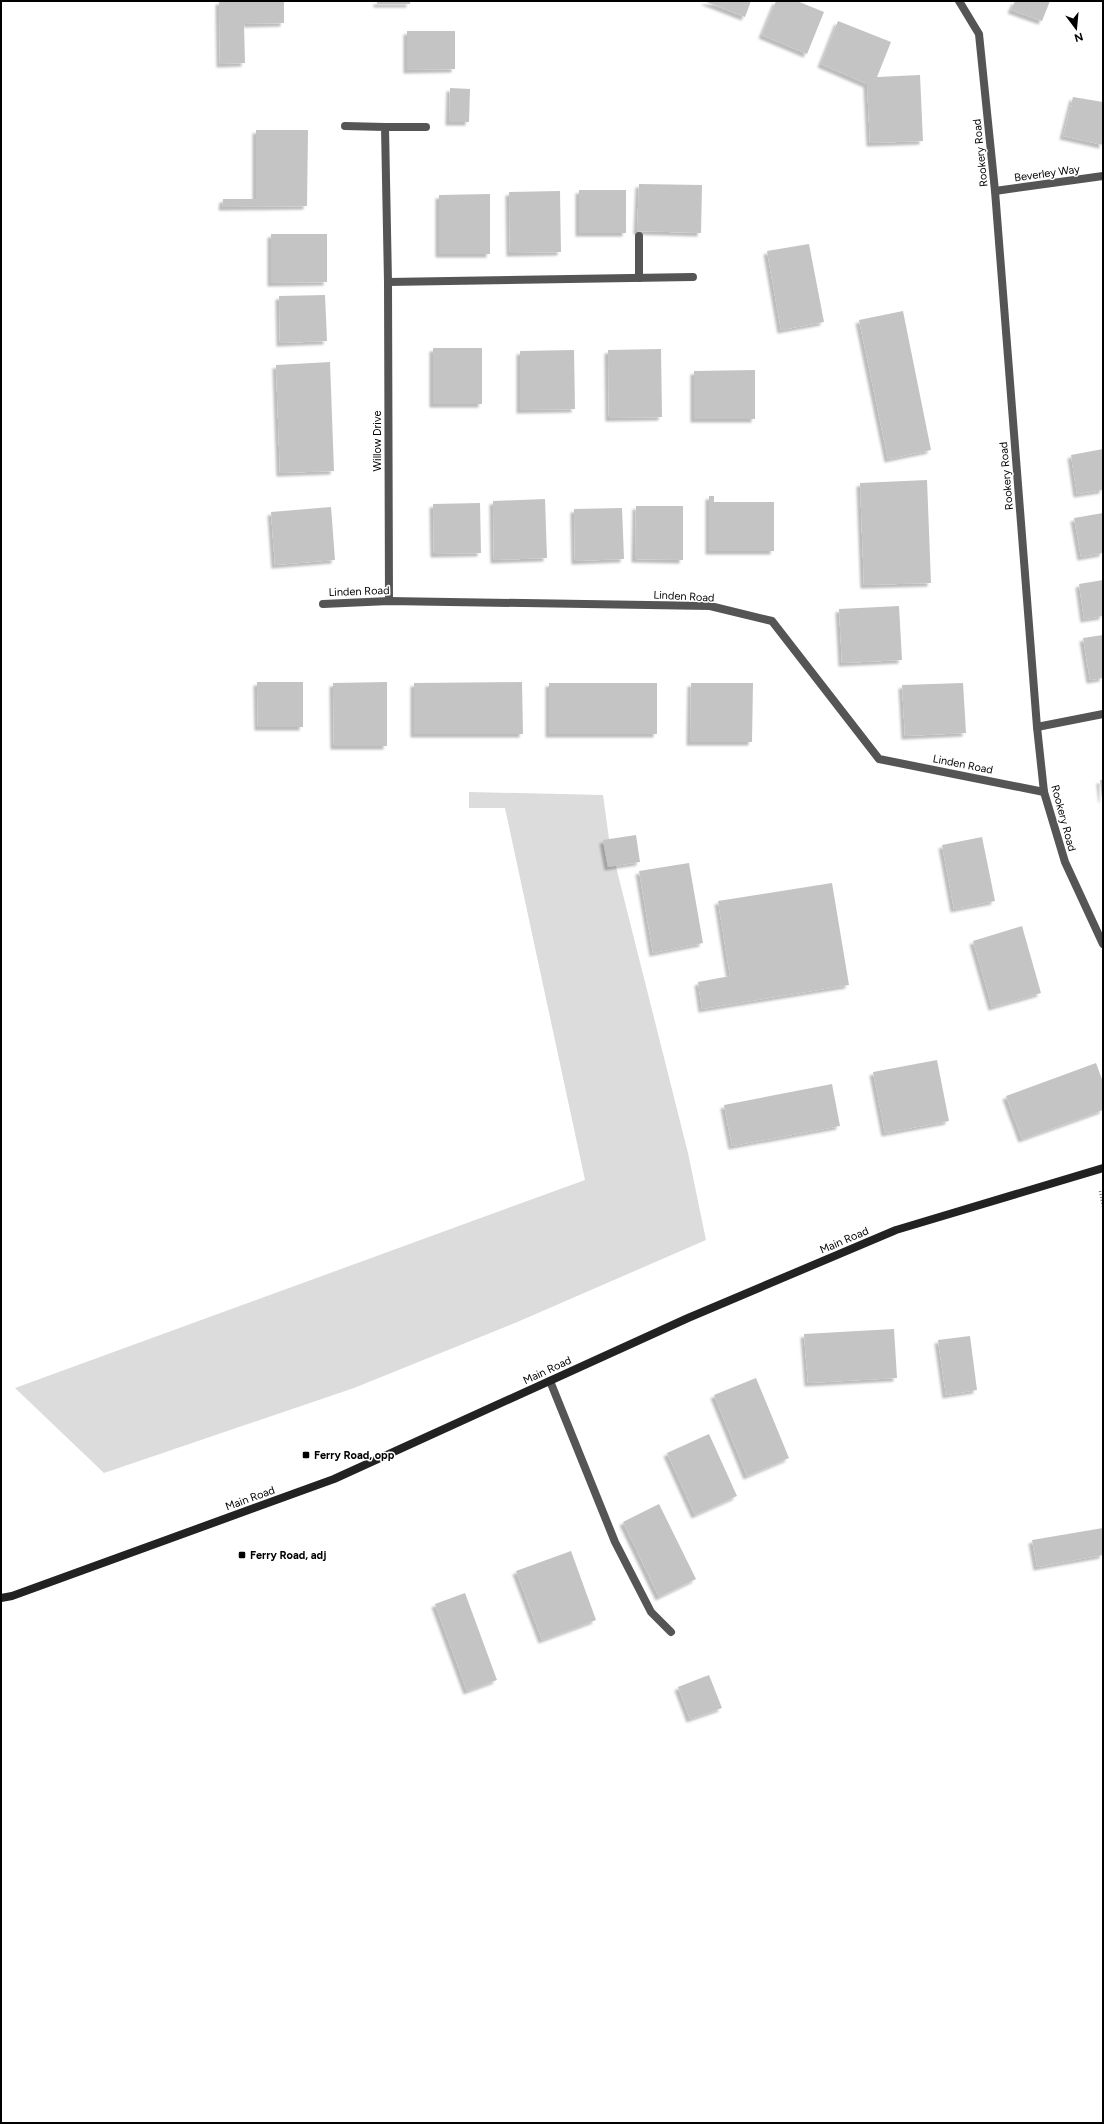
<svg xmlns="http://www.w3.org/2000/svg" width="1104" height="2124" font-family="Figtree,sans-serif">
	<defs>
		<filter id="shadow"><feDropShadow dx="-3.5" dy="3.5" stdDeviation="1" flood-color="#0004"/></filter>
	</defs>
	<rect width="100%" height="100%" fill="#fff"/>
	<path fill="#dcdcdc" d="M 469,792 L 603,795 L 609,839 L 688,1153 L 706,1240 L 515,1323 L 354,1388 L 104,1473 L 15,1388 L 585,1180 L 505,808 L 469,808 Z"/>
	<g fill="#c4c4c4" filter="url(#shadow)">
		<path d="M 219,1 L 284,1 L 284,23 L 244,24 L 245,63 L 220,64 Z"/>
		<rect x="377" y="1" width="33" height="3"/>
		<path d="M 704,1 L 751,1 L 745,17 Z"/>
		<path d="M 776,1 L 797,1 L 824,12 L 807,54 L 762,35 Z"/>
		<path d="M 1015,1 L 1050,1 L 1042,21 L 1011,10 Z"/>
		<path d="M 838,21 L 891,42 L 877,77 L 920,75 L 923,141 L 870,143 L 867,84 L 821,64 Z"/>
		<path d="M 407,31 L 455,31 L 455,69 L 407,70 Z"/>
		<path d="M 450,88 L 470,89 L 469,122 L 449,122 Z"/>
		<path d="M 1073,97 L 1103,102 L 1103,145 L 1063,136 Z"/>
		<path d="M 256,130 L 308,130 L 307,206 L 222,207 L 223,199 L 256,199 Z"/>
		<path d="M 639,184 L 702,185 L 701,233 L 637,231 Z"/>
		<rect x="579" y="190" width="47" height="43"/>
		<path d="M 560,191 L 561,252 L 510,253 L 509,192 Z"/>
		<path d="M 490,194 L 490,254 L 439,254 L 439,195 Z"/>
		<path d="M 271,234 L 327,234 L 327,282 L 271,283 Z"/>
		<path d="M 809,244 L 824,322 L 781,330 L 767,251 Z"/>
		<path d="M 325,295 L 327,341 L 280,343 L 279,296 Z"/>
		<path d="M 903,311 L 931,450 L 888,459 L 859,320 Z"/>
		<rect x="433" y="348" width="49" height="56"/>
		<path d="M 661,349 L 662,417 L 609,418 L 608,350 Z"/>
		<path d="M 574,350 L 575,409 L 520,410 L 520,351 Z"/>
		<path d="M 330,362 L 334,471 L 280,473 L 276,365 Z"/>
		<path d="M 755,370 L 755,419 L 694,419 L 694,371 Z"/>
		<path d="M 1103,449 L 1103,490 L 1077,494 L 1071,455 Z"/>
		<path d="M 927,480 L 931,583 L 864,585 L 860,483 Z"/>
		<path d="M 709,496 L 714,496 L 714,502 L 774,502 L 774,551 L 709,551 Z"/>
		<path d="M 545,499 L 547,558 L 494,560 L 493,501 Z"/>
		<path d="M 480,503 L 481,553 L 434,554 L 433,504 Z"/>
		<path d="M 636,506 L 683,506 L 683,560 L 635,559 Z"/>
		<path d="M 331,507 L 335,560 L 275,565 L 271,512 Z"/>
		<path d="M 622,508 L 624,559 L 575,561 L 574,509 Z"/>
		<path d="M 1103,513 L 1103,553 L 1081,557 L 1074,518 Z"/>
		<path d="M 1103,580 L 1103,616 L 1084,619 L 1079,584 Z"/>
		<path d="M 899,606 L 902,660 L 842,663 L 839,609 Z"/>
		<path d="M 1103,635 L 1103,678 L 1090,680 L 1083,638 Z"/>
		<path d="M 257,682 L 303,682 L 303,727 L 258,727 Z"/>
		<path d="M 387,682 L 387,746 L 334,746 L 333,683 Z"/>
		<path d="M 522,682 L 523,734 L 414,734 L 414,683 Z"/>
		<rect x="549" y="683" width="108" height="51"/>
		<path d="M 691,683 L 753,683 L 752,742 L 690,742 Z"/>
		<path d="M 963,683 L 966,733 L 905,736 L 902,685 Z"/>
		<path d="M 1100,780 L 1103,780 L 1103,799 L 1102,799 Z"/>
		<path d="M 636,835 L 640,862 L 608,867 L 603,840 Z"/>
		<path d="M 982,837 L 995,901 L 954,909 L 942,845 Z"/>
		<path d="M 689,863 L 703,943 L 653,953 L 639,871 Z"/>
		<path d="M 832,883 L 849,985 L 702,1009 L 698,982 L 730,976 L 718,901 Z"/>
		<path d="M 1022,926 L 1041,993 L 992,1007 L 973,941 Z"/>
		<path d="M 937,1060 L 949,1121 L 885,1133 L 873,1072 Z"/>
		<path d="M 1096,1063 L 1103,1082 L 1103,1110 L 1022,1139 L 1006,1096 Z"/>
		<path d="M 832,1084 L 840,1126 L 732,1146 L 724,1105 Z"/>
		<path d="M 894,1329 L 897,1378 L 808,1383 L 804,1334 Z"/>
		<path d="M 970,1336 L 977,1390 L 946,1395 L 938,1340 Z"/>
		<path d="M 756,1378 L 789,1458 L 747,1476 L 714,1395 Z"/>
		<path d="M 709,1434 L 737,1496 L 695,1515 L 667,1453 Z"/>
		<path d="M 659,1504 L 696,1579 L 659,1597 L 623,1522 Z"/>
		<path d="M 1103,1528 L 1103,1555 L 1037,1567 L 1032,1540 Z"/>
		<path d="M 571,1551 L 596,1620 L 542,1640 L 516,1571 Z"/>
		<path d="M 465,1593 L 497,1680 L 467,1691 L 435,1604 Z"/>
		<path d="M 709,1675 L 722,1708 L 690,1719 L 678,1687 Z"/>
	</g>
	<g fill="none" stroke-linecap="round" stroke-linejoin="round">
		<path stroke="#777" stroke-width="2.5" stroke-dasharray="1 2" stroke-linecap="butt" d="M 1100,1191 L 1103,1207"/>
		<path stroke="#555" stroke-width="8" d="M 550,1381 L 615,1542 L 651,1612 L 671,1632"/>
		<g stroke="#555" stroke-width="8">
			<path d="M 959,1 L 979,34 L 995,191 L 1037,727 L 1044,792 L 1065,862 L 1103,944"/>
			<path d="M 345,126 L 385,127 L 388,282 L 389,601"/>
			<path d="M 385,127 L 426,127"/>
			<path d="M 995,191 L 1103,176"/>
			<path d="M 639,278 L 639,236"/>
			<path d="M 388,282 L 693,277"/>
			<path d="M 323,604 L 389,601 L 710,606 L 772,621 L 879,759 L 1044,792"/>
			<path d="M 1037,727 L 1103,714"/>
		</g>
		<path stroke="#222" stroke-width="8" d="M 1,1598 L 12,1596 L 334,1479 L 688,1318 L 896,1230 L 1103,1168"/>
	</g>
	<g fill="#000" stroke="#fff" stroke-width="1.5">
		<rect x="302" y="1451" width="8" height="8" rx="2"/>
		<rect x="238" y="1551" width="8" height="8" rx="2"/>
	</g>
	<g text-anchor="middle" stroke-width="3" stroke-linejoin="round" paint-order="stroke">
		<g font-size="11" fill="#000" stroke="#fff">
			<text transform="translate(980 153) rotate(-96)" y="4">Rookery Road</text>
			<text transform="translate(1047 173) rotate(-8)" y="4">Beverley Way</text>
			<text transform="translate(377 441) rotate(-90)" y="4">Willow Drive</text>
			<text transform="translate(1006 476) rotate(-95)" y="4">Rookery Road</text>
			<text transform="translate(359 591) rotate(-2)" y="4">Linden Road</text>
			<text transform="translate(684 596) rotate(3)" y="4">Linden Road</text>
			<text transform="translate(963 764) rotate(11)" y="4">Linden Road</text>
			<text transform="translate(1064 818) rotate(75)" y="4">Rookery Road</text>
			<text transform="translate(844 1240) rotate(-23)" y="4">Main Road</text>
			<text transform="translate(547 1370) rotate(-25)" y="4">Main Road</text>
			<text transform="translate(250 1498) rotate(-20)" y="4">Main Road</text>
		</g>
		<g font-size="11" font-weight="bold" fill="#000" stroke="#fff" text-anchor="start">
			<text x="314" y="1459">Ferry Road, opp</text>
			<text x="250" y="1559">Ferry Road, adj</text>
		</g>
	</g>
	<rect width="1104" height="2124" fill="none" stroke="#000000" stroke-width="4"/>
	<g transform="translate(1076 28) rotate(164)" stroke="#ffffff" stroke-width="3" paint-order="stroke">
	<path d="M0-3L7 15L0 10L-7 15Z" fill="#000000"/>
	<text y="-6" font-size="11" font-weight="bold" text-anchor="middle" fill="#000000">N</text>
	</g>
</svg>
